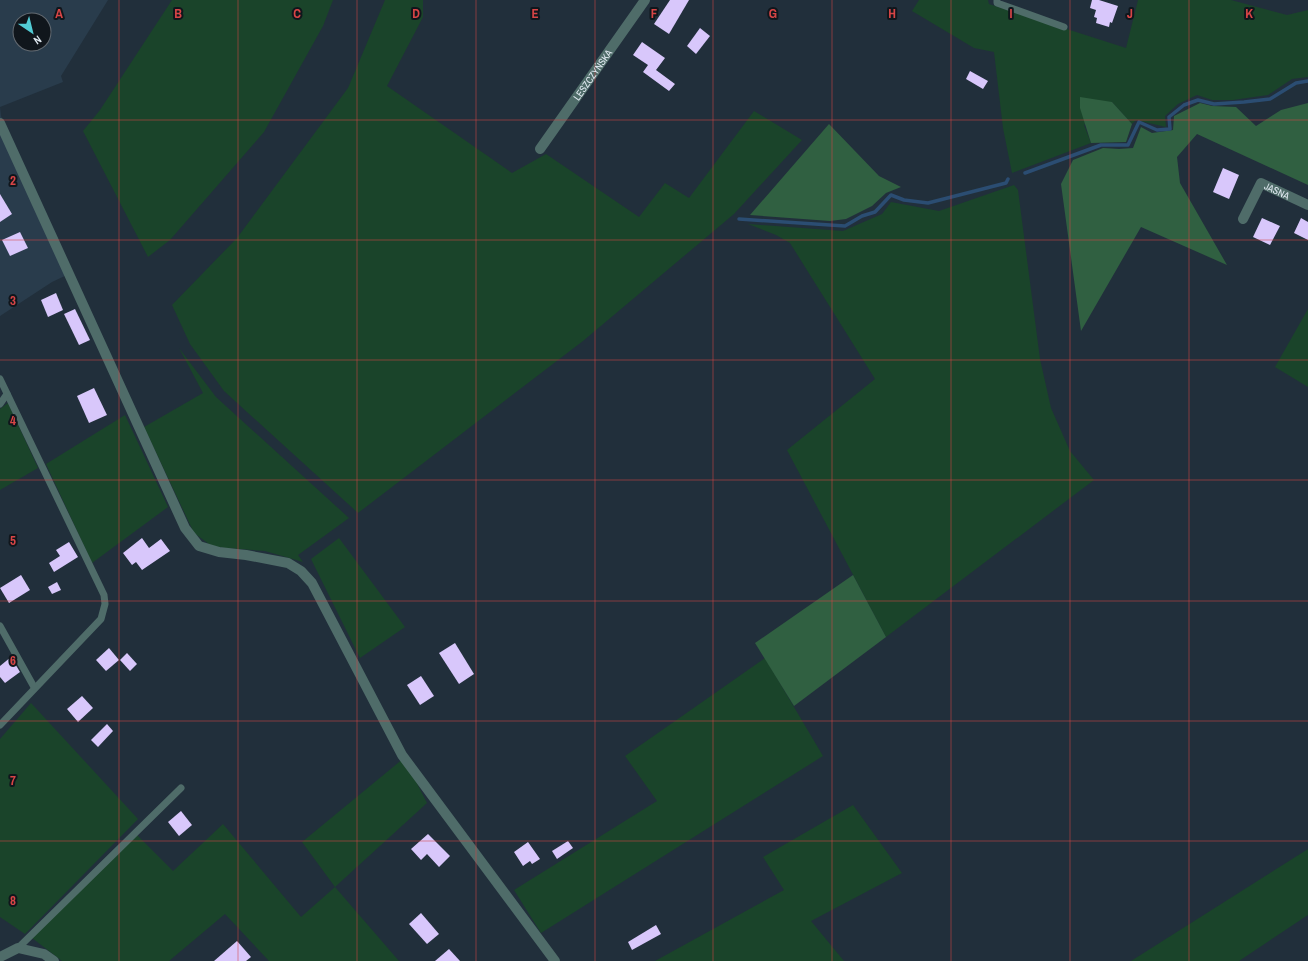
<svg xmlns="http://www.w3.org/2000/svg" width="1308" height="961" font-family="'Archivo Narrow',sans-serif">
	<rect width="100%" height="100%" fill="#212f3b"/>
	<path fill="#293c4c" fill-rule="evenodd" d="M 0,0 L 108,0 L 61,76 L 63,82 L 0,107 L 1,116 L 69,274 L 52,282 L 0,316 ZM 20,20 L 44,20 L 44,44 L 20,44 Z"/>
	<g fill="#1a442a">
		<path d="M 172,0 L 333,0 L 323,26 L 264,132 L 170,240 L 148,257 L 83,131 L 100,110 Z"/>
		<path d="M 385,0 L 423,0 L 423,17 L 387,86 L 512,173 L 546,154 L 639,217 L 665,183 L 689,198 L 754,111 L 802,140 L 734,214 L 583,341 L 358,513 L 224,391 L 190,344 L 172,305 L 237,238 L 348,88 Z"/>
		<path d="M 919,0 L 988,0 L 989,4 L 1126,48 L 1138,0 L 1231,0 L 1287,15 L 1308,10 L 1308,77 L 1292,79 L 1268,95 L 1233,100 L 1212,100 L 1197,95 L 1178,104 L 1165,116 L 1166,127 L 1136,120 L 1132,124 L 1112,102 L 1105,102 L 1084,125 L 1091,143 L 1012,173 L 1003,128 L 994,52 L 974,48 L 912,11 Z"/>
		<path d="M 1014,185 L 1018,190 L 1040,359 L 1051,408 L 1070,451 L 1094,480 L 886,637 L 787,450 L 875,379 L 790,243 L 776,235 L 748,224 L 843,231 L 882,214 L 891,202 L 939,211 Z"/>
		<path d="M 1308,309 L 1308,387 L 1275,367 Z"/>
		<path d="M 179,348 L 216,397 L 349,518 L 298,555 L 303,562 L 265,551 L 213,547 L 194,533 L 144,427 L 203,393 Z"/>
		<path d="M 8,403 L 38,468 L 0,490 L 0,409 Z"/>
		<path d="M 125,415 L 168,507 L 92,563 L 46,464 Z"/>
		<path d="M 339,538 L 405,627 L 360,658 L 311,559 Z"/>
		<path d="M 765,658 L 823,756 L 541,933 L 514,890 L 657,801 L 625,756 Z"/>
		<path d="M 31,703 L 138,819 L 25,934 L 0,917 L 0,739 Z"/>
		<path d="M 404,758 L 427,803 L 335,887 L 399,961 L 269,961 L 225,914 L 169,961 L 62,961 L 32,938 L 137,835 L 173,871 L 223,824 L 301,917 L 335,887 L 302,842 Z"/>
		<path d="M 853,805 L 902,873 L 811,921 L 844,961 L 655,961 L 784,890 L 763,857 Z"/>
		<path d="M 1308,849 L 1308,915 L 1239,961 L 1131,961 Z"/>
	</g>
	<g fill="#306041">
		<path d="M 1080,97 L 1112,102 L 1132,124 L 1126,142 L 1091,143 L 1080,108 Z"/>
		<path d="M 1200,103 L 1212,106 L 1236,107 L 1256,126 L 1281,110 L 1308,103 L 1308,185 L 1197,134 L 1177,157 L 1180,183 L 1227,265 L 1141,227 L 1081,331 L 1061,184 L 1073,160 L 1103,148 L 1119,149 L 1133,148 L 1141,127 L 1152,133 L 1173,130 L 1174,116 Z"/>
		<path d="M 829,124 L 879,176 L 901,187 L 886,193 L 872,206 L 846,219 L 830,221 L 750,215 Z"/>
		<path d="M 853,575 L 886,637 L 794,706 L 755,643 Z"/>
	</g>
	<g fill="none" stroke-linecap="round" stroke-linejoin="round">
		<g stroke="#2b4d72" stroke-width="3.5">
			<path d="M 1025,173 L 1101,145 L 1128,145 L 1139,122 L 1157,130 L 1170,129 L 1169,117 L 1184,105 L 1198,100 L 1214,104 L 1244,102 L 1270,99 L 1296,83 L 1308,81"/>
			<path d="M 739,219 L 845,226 L 862,216 L 875,212 L 891,195 L 904,200 L 928,203 L 1006,183 L 1008,179"/>
		</g>
	</g>
	<g fill="#d8c7fb">
		<path d="M 670,0 L 689,0 L 669,34 L 654,24 Z"/>
		<path d="M 1092,0 L 1099,0 L 1118,6 L 1112,23 L 1110,22 L 1109,27 L 1096,23 L 1097,18 L 1094,17 L 1096,10 L 1090,8 Z"/>
		<path d="M 700,28 L 710,36 L 696,54 L 687,46 Z"/>
		<path d="M 642,42 L 665,58 L 656,70 L 675,84 L 669,91 L 643,72 L 648,65 L 633,55 Z"/>
		<path d="M 970,71 L 988,81 L 983,89 L 966,79 Z"/>
		<path d="M 1223,168 L 1239,175 L 1229,199 L 1213,192 Z"/>
		<path d="M 0,194 L 12,214 L 0,222 Z"/>
		<path d="M 1262,218 L 1280,226 L 1270,245 L 1253,237 Z"/>
		<path d="M 1301,218 L 1308,222 L 1308,240 L 1294,233 Z"/>
		<path d="M 20,232 L 28,248 L 10,256 L 2,240 Z"/>
		<path d="M 56,293 L 63,310 L 48,317 L 41,300 Z"/>
		<path d="M 75,309 L 90,340 L 79,345 L 64,314 Z"/>
		<path d="M 94,388 L 107,415 L 89,423 L 77,396 Z"/>
		<path d="M 142,538 L 149,548 L 161,539 L 170,551 L 142,570 L 136,562 L 132,565 L 123,553 Z"/>
		<path d="M 69,542 L 78,557 L 54,572 L 49,563 L 60,556 L 56,550 Z"/>
		<path d="M 21,575 L 30,590 L 9,603 L 0,588 Z"/>
		<path d="M 57,582 L 61,590 L 52,594 L 48,587 Z"/>
		<path d="M 455,643 L 474,674 L 459,684 L 439,653 Z"/>
		<path d="M 109,648 L 119,660 L 106,671 L 96,660 Z"/>
		<path d="M 127,653 L 137,664 L 130,671 L 120,660 Z"/>
		<path d="M 11,657 L 20,672 L 5,683 L 0,677 L 0,666 Z"/>
		<path d="M 421,676 L 434,696 L 420,705 L 407,685 Z"/>
		<path d="M 82,696 L 93,708 L 78,722 L 67,709 Z"/>
		<path d="M 107,724 L 113,731 L 98,747 L 91,740 Z"/>
		<path d="M 181,811 L 192,825 L 179,836 L 168,822 Z"/>
		<path d="M 428,834 L 450,856 L 439,867 L 427,854 L 421,860 L 411,849 Z"/>
		<path d="M 568,841 L 573,848 L 557,859 L 552,851 Z"/>
		<path d="M 528,842 L 540,859 L 532,864 L 530,861 L 523,866 L 514,852 Z"/>
		<path d="M 421,913 L 439,934 L 427,944 L 409,924 Z"/>
		<path d="M 656,925 L 661,934 L 632,950 L 628,942 Z"/>
		<path d="M 237,941 L 251,957 L 246,961 L 214,961 Z"/>
		<path d="M 449,949 L 460,961 L 435,961 Z"/>
	</g>
	<g fill="none" stroke-linecap="round" stroke-linejoin="round">
		<g stroke="#4f6c69" stroke-width="7">
			<path d="M 997,0 L 997,3 L 1064,27"/>
			<path d="M 0,379 L 104,595 L 105,604 L 101,619 L 0,725"/>
			<path d="M 0,404 L 7,394"/>
			<path d="M 0,626 L 34,687"/>
			<path d="M 18,948 L 181,788"/>
		</g>
		<g stroke="#4f6c69" stroke-width="10">
			<path d="M 0,123 L 185,528 L 199,546 L 219,552 L 246,555 L 288,563 L 301,571 L 312,583 L 402,755 L 555,961"/>
			<path id="s1" d="M 540,149 L 645,0"/>
			<path id="s2" d="M 1243,219 L 1261,183 L 1308,205"/>
			<path d="M 0,957 L 18,948 L 44,954 L 54,961"/>
		</g>
	</g>
	<path fill="none" stroke="#d84546" stroke-width="1" stroke-opacity="0.55" d="M 119,0 L 119,961M 238,0 L 238,961M 357,0 L 357,961M 476,0 L 476,961M 595,0 L 595,961M 713,0 L 713,961M 832,0 L 832,961M 951,0 L 951,961M 1070,0 L 1070,961M 1189,0 L 1189,961M 0,120 L 1308,120M 0,240 L 1308,240M 0,360 L 1308,360M 0,480 L 1308,480M 0,601 L 1308,601M 0,721 L 1308,721M 0,841 L 1308,841"/>
	<g text-anchor="middle" stroke-width="4" stroke-linejoin="round" paint-order="stroke">
		<g font-size="10" fill="#e0e9f1" stroke="#10161c">
			<text dy="4" stroke="none"><textPath href="#s1" startOffset="91">LESZCZYŃSKA</textPath></text>
			<text dy="4" stroke="none"><textPath href="#s2" startOffset="58">JASNA</textPath></text>
		</g>
	</g>
	<g font-size="13" text-anchor="middle" font-weight="bold" fill="#d84546" stroke="#10161c" stroke-width="4" stroke-linejoin="round" paint-order="stroke">
		<text x="59" y="18">A</text>
		<text x="178" y="18">B</text>
		<text x="297" y="18">C</text>
		<text x="416" y="18">D</text>
		<text x="535" y="18">E</text>
		<text x="654" y="18">F</text>
		<text x="773" y="18">G</text>
		<text x="892" y="18">H</text>
		<text x="1011" y="18">I</text>
		<text x="1130" y="18">J</text>
		<text x="1249" y="18">K</text>
		<text x="13" y="185">2</text>
		<text x="13" y="305">3</text>
		<text x="13" y="425">4</text>
		<text x="13" y="545">5</text>
		<text x="13" y="665">6</text>
		<text x="13" y="785">7</text>
		<text x="13" y="905">8</text>
	</g>
	<g transform="translate(32 32) rotate(145)"><circle r="19" fill="#10161c" stroke="#636a71"/>
	<path d="M0-3L7 15L0 10L-7 15Z" fill="#52ccd5"/>
	<text y="-6" font-size="11" font-weight="bold" text-anchor="middle" fill="#e0e9f1">N</text>
	</g>
</svg>
